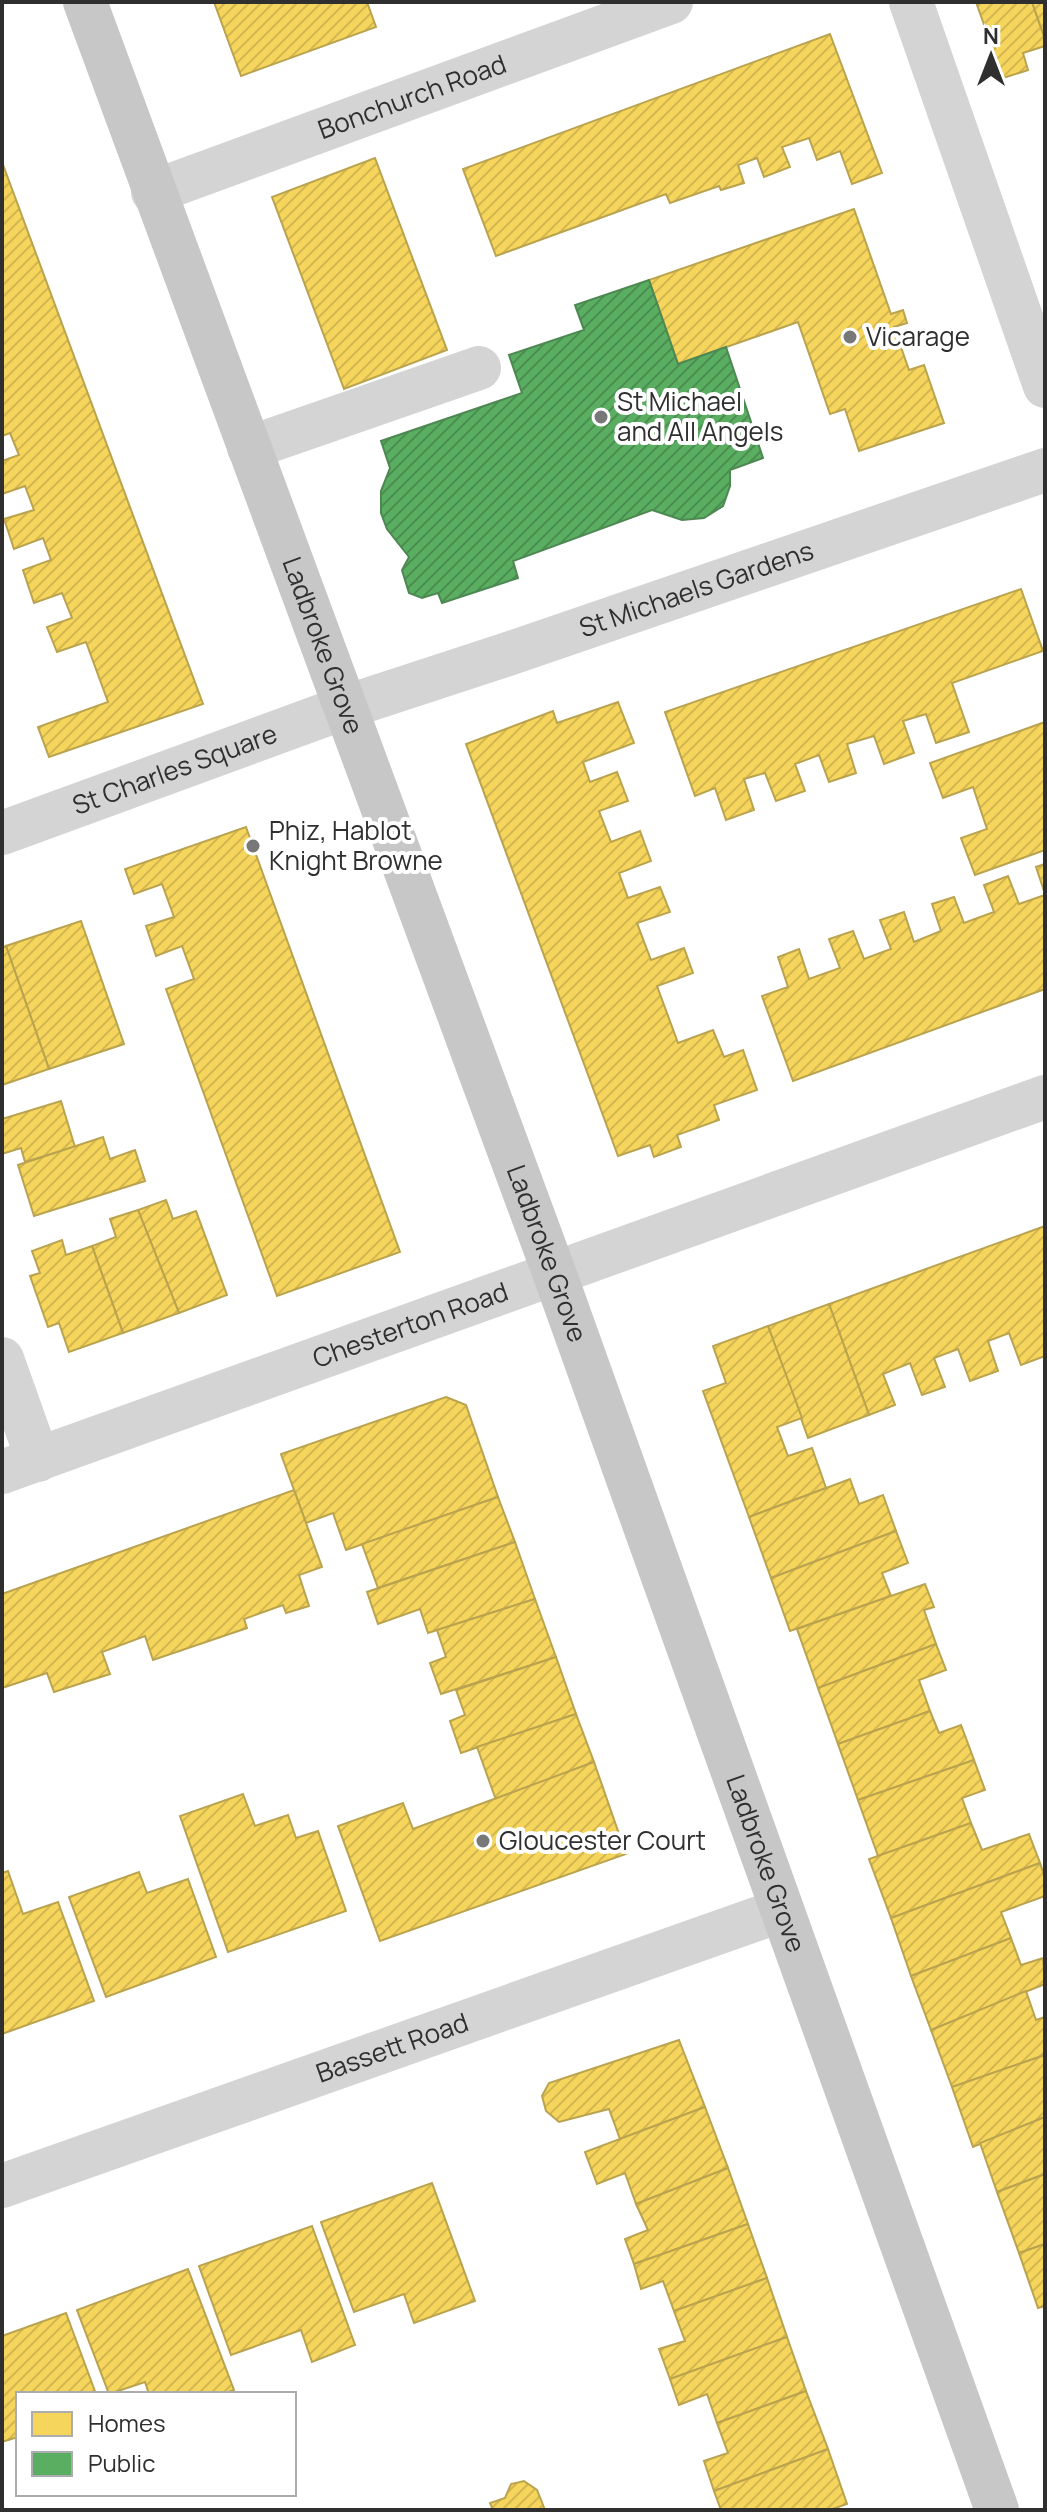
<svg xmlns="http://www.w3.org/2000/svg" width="1047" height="2512" font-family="Manrope,sans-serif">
	<defs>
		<pattern id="homes-hatch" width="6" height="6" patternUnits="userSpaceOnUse" patternTransform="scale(2)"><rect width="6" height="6" fill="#f6d55c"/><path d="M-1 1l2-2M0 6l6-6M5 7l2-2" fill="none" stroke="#d3b750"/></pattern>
		<pattern id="public-hatch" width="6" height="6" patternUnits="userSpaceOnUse" patternTransform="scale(2)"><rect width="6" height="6" fill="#5aae61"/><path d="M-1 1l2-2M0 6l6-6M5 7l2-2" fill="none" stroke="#4b8e50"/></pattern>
	</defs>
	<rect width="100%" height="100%" fill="#fff"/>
	<g fill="url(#homes-hatch)" stroke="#baa34e" stroke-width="2">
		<path d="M 214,2 L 367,2 L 376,27 L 241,76 Z"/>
		<path d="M 976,2 L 1032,2 L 1045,39 L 1045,46 L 1023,53 L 1028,70 L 1003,78 Z"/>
		<path d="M 1032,2 L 1045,2 L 1045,39 Z"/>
		<path d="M 830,34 L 882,173 L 852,184 L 840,151 L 817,160 L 809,138 L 782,147 L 790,167 L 764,177 L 757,158 L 738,165 L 744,183 L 721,190 L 719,186 L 670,203 L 666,194 L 496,256 L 463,169 Z"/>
		<path d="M 375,158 L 447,350 L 344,389 L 272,197 Z"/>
		<path d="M 2,162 L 203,704 L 49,757 L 38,727 L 108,702 L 86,642 L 57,652 L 47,627 L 72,618 L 62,593 L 34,603 L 23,570 L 51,560 L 43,538 L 14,549 L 4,519 L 34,510 L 25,486 L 2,494 L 2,461 L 19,455 L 10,433 L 2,436 Z"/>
		<path d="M 854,209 L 891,314 L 903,310 L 907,323 L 894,327 L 909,370 L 924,365 L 944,423 L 859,451 L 845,409 L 830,414 L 798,322 L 678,364 L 649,280 Z"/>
		<path d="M 1021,589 L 1043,651 L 952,683 L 969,732 L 936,743 L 926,714 L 903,721 L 914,753 L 884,764 L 874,736 L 847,744 L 856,773 L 829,782 L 819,755 L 795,764 L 805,791 L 776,801 L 765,773 L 744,779 L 754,810 L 726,820 L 715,788 L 695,796 L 665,712 Z"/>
		<path d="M 618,702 L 634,743 L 583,762 L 590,782 L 617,772 L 628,801 L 599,811 L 611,842 L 640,831 L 651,861 L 619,873 L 628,898 L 660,887 L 670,912 L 637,923 L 651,960 L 684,948 L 693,973 L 657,986 L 678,1043 L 713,1030 L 724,1057 L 743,1050 L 757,1090 L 714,1105 L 719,1120 L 677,1135 L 681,1147 L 654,1157 L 650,1145 L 618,1156 L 466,744 L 553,711 L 557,723 Z"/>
		<path d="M 1045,722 L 1045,850 L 975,875 L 961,838 L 987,829 L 973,787 L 943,798 L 930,763 Z"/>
		<path d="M 246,827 L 400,1252 L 277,1296 L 166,989 L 194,979 L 182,946 L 156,956 L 146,926 L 174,917 L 162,884 L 134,894 L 125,869 Z"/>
		<path d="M 1045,864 L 1045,894 L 1036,867 Z"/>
		<path d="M 1008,876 L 1019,904 L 1045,895 L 1045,989 L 793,1081 L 762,996 L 788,987 L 778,957 L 799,949 L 809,979 L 840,968 L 829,939 L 853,931 L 864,959 L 891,949 L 880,920 L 904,912 L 914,942 L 941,931 L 932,904 L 954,897 L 964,923 L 994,912 L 984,885 Z"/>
		<path d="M 81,921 L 124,1044 L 49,1069 L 6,946 Z"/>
		<path d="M 6,946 L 49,1069 L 2,1085 L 2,948 Z"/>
		<path d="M 61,1101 L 75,1147 L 25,1162 L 21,1148 L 2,1154 L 2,1119 Z"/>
		<path d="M 103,1137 L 110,1159 L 135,1150 L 145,1181 L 34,1216 L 18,1165 Z"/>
		<path d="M 166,1200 L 173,1219 L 196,1211 L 227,1295 L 179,1313 L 138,1210 Z"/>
		<path d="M 138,1210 L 179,1313 L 123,1333 L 92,1246 L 116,1237 L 110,1219 Z"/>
		<path d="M 1045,1226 L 1045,1356 L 1021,1365 L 1009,1333 L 988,1341 L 998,1371 L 970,1381 L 958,1349 L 934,1358 L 945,1387 L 922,1395 L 910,1363 L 883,1374 L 895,1405 L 869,1415 L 829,1304 Z"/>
		<path d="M 62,1240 L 66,1255 L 92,1246 L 123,1333 L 69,1352 L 59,1323 L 48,1327 L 30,1276 L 40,1273 L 32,1251 Z"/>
		<path d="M 829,1304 L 869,1415 L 808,1438 L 768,1326 Z"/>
		<path d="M 768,1326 L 802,1418 L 777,1427 L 788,1456 L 812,1448 L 826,1488 L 749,1517 L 703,1391 L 726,1383 L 713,1346 Z"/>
		<path d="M 446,1397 L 466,1405 L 498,1497 L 346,1550 L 333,1513 L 306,1523 L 281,1454 Z"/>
		<path d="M 850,1479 L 859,1504 L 883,1495 L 896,1531 L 771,1578 L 749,1517 Z"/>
		<path d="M 294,1490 L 322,1567 L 299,1575 L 309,1606 L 286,1613 L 283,1605 L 244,1619 L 247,1628 L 153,1660 L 145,1636 L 102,1652 L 110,1674 L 54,1692 L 47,1673 L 2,1688 L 2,1594 Z"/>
		<path d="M 498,1497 L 515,1542 L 378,1588 L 362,1544 Z"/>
		<path d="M 896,1531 L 908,1563 L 882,1573 L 891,1596 L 790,1631 L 771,1578 Z"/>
		<path d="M 515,1542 L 535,1599 L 428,1633 L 420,1609 L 378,1624 L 367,1592 Z"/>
		<path d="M 925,1584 L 934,1607 L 924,1610 L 936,1644 L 818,1688 L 797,1629 Z"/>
		<path d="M 535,1599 L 556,1657 L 441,1694 L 430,1663 L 446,1657 L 437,1630 Z"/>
		<path d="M 936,1644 L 946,1670 L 919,1680 L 930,1711 L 838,1744 L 818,1688 Z"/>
		<path d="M 556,1657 L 576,1714 L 461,1753 L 450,1721 L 465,1715 L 456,1690 Z"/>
		<path d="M 930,1711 L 939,1733 L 961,1725 L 974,1760 L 858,1800 L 838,1744 Z"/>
		<path d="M 576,1714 L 594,1762 L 496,1800 L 477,1747 Z"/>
		<path d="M 974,1760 L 985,1790 L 962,1798 L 971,1823 L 878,1856 L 858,1800 Z"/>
		<path d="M 594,1762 L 626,1854 L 380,1941 L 338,1826 L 403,1803 L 413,1829 Z"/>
		<path d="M 243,1794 L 255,1826 L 288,1815 L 296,1838 L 318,1831 L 346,1911 L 228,1952 L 180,1816 Z"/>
		<path d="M 971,1823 L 982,1850 L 1029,1834 L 1040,1863 L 891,1918 L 869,1859 Z"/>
		<path d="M 1040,1863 L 1045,1878 L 1045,1896 L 1001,1912 L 1011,1938 L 911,1976 L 891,1918 Z"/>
		<path d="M 8,1871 L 23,1914 L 58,1902 L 94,2001 L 2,2034 L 2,1873 Z"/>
		<path d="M 139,1872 L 147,1893 L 188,1879 L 216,1957 L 106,1997 L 69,1897 Z"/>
		<path d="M 1011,1938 L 1021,1965 L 1043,1958 L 1045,1984 L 931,2030 L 911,1976 Z"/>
		<path d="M 1026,1991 L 1036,2020 L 1045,2017 L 1045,2055 L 952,2087 L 931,2030 Z"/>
		<path d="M 679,2040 L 705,2107 L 620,2139 L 609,2109 L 559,2122 L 546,2111 L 542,2096 L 549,2083 Z"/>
		<path d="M 1045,2055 L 1045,2117 L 973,2147 L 952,2087 Z"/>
		<path d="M 705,2107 L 728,2168 L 636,2204 L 625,2173 L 597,2184 L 585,2152 Z"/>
		<path d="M 1045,2117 L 1045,2174 L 997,2192 L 980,2143 Z"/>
		<path d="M 728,2168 L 748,2224 L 634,2264 L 625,2239 L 648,2230 L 636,2204 Z"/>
		<path d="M 1045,2174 L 1045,2244 L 1019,2253 L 997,2192 Z"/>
		<path d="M 432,2183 L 475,2301 L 414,2323 L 404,2294 L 354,2312 L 321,2222 Z"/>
		<path d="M 748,2224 L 767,2278 L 674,2311 L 663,2281 L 641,2289 L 634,2264 Z"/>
		<path d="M 312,2226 L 355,2345 L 312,2362 L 301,2330 L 231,2355 L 199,2266 Z"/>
		<path d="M 1045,2244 L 1045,2306 L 1038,2308 L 1019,2253 Z"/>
		<path d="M 188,2269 L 234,2390 L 223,2394 L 149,2394 L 145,2382 L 109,2394 L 77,2310 Z"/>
		<path d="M 767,2278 L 787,2337 L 670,2379 L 659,2349 L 685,2341 L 674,2311 Z"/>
		<path d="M 66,2313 L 96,2394 L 18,2394 L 18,2437 L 2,2442 L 2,2336 Z"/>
		<path d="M 787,2337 L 806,2391 L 717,2423 L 707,2394 L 679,2405 L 670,2379 Z"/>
		<path d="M 806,2391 L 828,2449 L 714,2491 L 704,2461 L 728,2453 L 717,2423 Z"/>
		<path d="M 828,2449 L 847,2504 L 830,2510 L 721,2510 L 714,2491 Z"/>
		<path d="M 524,2481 L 537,2490 L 545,2510 L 493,2510 L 490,2503 L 505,2498 L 511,2484 Z"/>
	</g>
	<path fill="url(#public-hatch)" stroke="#4d8852" stroke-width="2" d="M 649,280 L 678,364 L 726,347 L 763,458 L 730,470 L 730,486 L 723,506 L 704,518 L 682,520 L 652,510 L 513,561 L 518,578 L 442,603 L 438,593 L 422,598 L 409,593 L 402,570 L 409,557 L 387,529 L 381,513 L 381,491 L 390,468 L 381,441 L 522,393 L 509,355 L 584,330 L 575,305 Z"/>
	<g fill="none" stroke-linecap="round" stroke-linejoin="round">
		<g stroke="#d4d4d4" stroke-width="44">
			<path d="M 911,2 L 1045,386"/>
			<path id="s1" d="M 153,192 L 671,2"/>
			<path d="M 249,448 L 479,368"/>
			<path id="s2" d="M 2,833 L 346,707 L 505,655 L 1045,470"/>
			<path d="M 2,1359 L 38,1460"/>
			<path id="s3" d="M 2,1472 L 1045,1097"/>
			<path id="s4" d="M 2,2186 L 782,1910"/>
		</g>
		<path stroke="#c7c7c7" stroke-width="44" id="s5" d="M 85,2 L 555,1275 L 997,2510"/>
	</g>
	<g fill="#787878" stroke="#fff" stroke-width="3">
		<circle cx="850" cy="337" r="8"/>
		<circle cx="601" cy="417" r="8"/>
		<circle cx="253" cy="846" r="8"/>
		<circle cx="483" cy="1841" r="8"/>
	</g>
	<g text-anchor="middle" stroke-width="8" stroke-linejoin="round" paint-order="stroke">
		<g font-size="26" fill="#2f2f2f" stroke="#fff">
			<text dy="9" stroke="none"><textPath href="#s1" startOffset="276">Bonchurch Road</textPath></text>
			<text dy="9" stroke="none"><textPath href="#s2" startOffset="736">St Michaels Gardens</textPath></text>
			<text dy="9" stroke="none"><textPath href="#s5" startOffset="686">Ladbroke Grove</textPath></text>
			<text dy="9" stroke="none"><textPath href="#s2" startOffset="184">St Charles Square</textPath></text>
			<text dy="9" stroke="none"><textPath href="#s5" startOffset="1334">Ladbroke Grove</textPath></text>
			<text dy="9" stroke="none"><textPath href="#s3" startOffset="434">Chesterton Road</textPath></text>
			<text dy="9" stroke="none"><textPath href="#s5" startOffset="1982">Ladbroke Grove</textPath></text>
			<text dy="9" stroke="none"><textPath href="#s4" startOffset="414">Bassett Road</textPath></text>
		</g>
		<g font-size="26" fill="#2f2f2f" stroke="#fff" text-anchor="start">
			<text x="866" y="346">Vicarage</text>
			<text x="617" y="411">St Michael<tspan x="617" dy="30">and All Angels</tspan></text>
			<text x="269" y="840">Phiz, Hablot<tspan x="269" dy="30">Knight Browne</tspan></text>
			<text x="499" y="1850">Gloucester Court</text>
		</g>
	</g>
	<rect width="1047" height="2512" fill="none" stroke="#2f2f2f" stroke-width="8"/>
	<rect x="16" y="2392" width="280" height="104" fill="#ffffff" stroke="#acacac" stroke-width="2"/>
	<rect x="32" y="2412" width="40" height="24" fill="#f6d55c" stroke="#acacac" stroke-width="2"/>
	<text x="88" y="2432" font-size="24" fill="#2f2f2f">Homes</text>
	<rect x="32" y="2452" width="40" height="24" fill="#5aae61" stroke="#acacac" stroke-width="2"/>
	<text x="88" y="2472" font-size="24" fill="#2f2f2f">Public</text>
	<g transform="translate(991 56)" stroke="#ffffff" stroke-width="6" paint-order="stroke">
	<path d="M0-6L14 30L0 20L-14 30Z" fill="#2f2f2f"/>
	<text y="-12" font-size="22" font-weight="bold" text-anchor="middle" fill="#2f2f2f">N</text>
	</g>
</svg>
